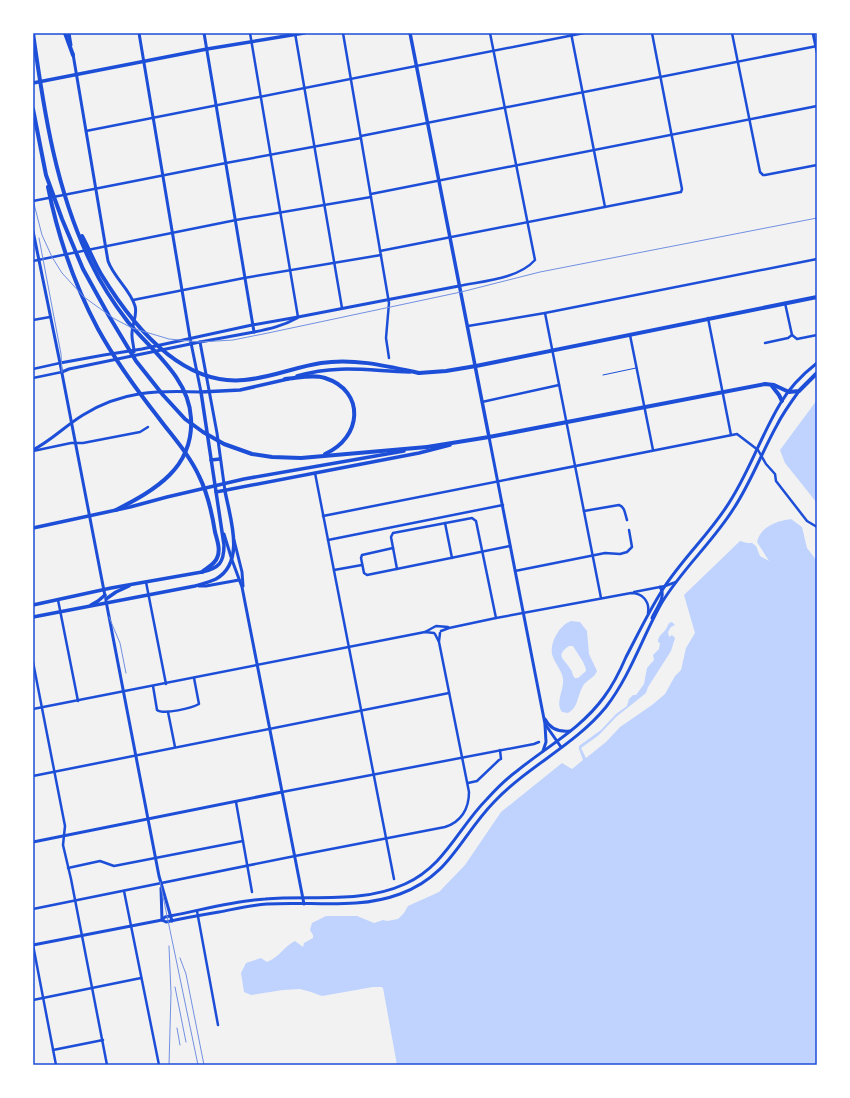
<svg xmlns="http://www.w3.org/2000/svg" width="850" height="1098" font-family="Signika,sans-serif">
	<rect width="100%" height="100%" fill="#f2f2f2"/>
	<g fill="#bfd3fe" fill-rule="evenodd">
		<path d="M 817,400 L 817,503 L 785,463 L 780,450 Z"/>
		<path d="M 791,519 L 802,527 L 807,548 L 817,561 L 817,1065 L 397,1065 L 383,988 L 381,987 L 373,987 L 322,996 L 311,992 L 300,989 L 283,990 L 251,995 L 244,992 L 241,973 L 246,963 L 261,958 L 267,962 C 280,957 284,946 295,941 L 303,947 L 304,943 L 313,938 L 313,935 L 310,930 L 312,923 L 326,916 L 357,916 L 374,923 L 383,920 L 387,921 L 398,919 L 404,913 L 408,906 L 439,892 L 465,865 L 501,812 L 562,763 L 572,769 L 583,760 L 579,749 L 579,746 L 601,730 L 616,714 L 627,706 L 629,699 L 633,695 L 636,695 L 644,684 L 647,668 L 654,660 L 653,655 L 659,649 L 660,643 L 658,642 C 658,635 663,634 666,629 C 667,627 668,625 669,623 L 672,622 L 675,625 L 671,627 L 668,632 L 669,637 L 672,635 L 675,638 L 671,651 L 648,687 L 646,693 L 616,717 L 599,735 L 581,748 L 586,758 L 606,742 L 620,727 L 652,705 L 665,694 L 675,676 L 681,670 L 686,648 L 695,633 L 684,595 L 740,541 L 747,543 L 752,543 L 756,546 L 760,556 L 769,561 L 757,542 C 761,526 777,521 791,519 Z"/>
		<path d="M 571,621 L 580,622 L 587,631 L 589,654 L 597,671 C 594,679 585,680 582,688 C 577,697 578,708 568,713 L 562,712 C 555,702 564,691 563,679 C 562,671 556,665 553,657 C 548,645 559,625 571,621 ZM 569,646 L 573,646 C 577,653 586,664 586,671 L 578,678 L 575,678 C 572,675 573,673 571,670 C 565,659 554,656 569,646 Z"/>
	</g>
	<g fill="none" stroke-linecap="round" stroke-linejoin="round">
		<path stroke="#1d4ed8" stroke-width="1" d="M 603,375 L 636,368"/>
		<g stroke="#1d4ed8" stroke-width="2.5">
			<path d="M 250,33 L 298,317"/>
			<path d="M 295,33 L 342,308"/>
			<path d="M 343,33 L 389,303 L 386,338 L 389,358"/>
			<path d="M 571,33 L 605,207"/>
			<path d="M 732,33 L 760,172 L 763,175 L 765,175 L 817,165"/>
			<path d="M 86,131 L 584,33"/>
			<path d="M 361,136 L 817,46"/>
			<path d="M 371,194 L 817,106"/>
			<path d="M 33,201 L 226,163 L 361,138"/>
			<path d="M 380,251 L 681,192 L 682,189 L 652,33"/>
			<path d="M 33,261 L 236,220 L 371,197"/>
			<path d="M 459,286 C 483,281 518,279 535,260 L 490,33"/>
			<path d="M 133,300 L 244,278 L 381,255"/>
			<path d="M 785,303 L 792,335"/>
			<path d="M 545,313 L 601,598"/>
			<path d="M 708,318 L 731,435"/>
			<path d="M 33,320 L 50,317"/>
			<path d="M 468,326 L 545,313 L 817,259"/>
			<path d="M 630,335 L 653,450"/>
			<path d="M 792,335 L 797,339 L 817,335"/>
			<path d="M 765,343 L 788,338 L 792,335"/>
			<path d="M 33,369 L 60,363"/>
			<path d="M 33,378 L 62,372"/>
			<path d="M 482,402 L 559,385"/>
			<path d="M 33,451 L 71,443 L 83,443 L 140,432 L 148,427"/>
			<path d="M 315,473 L 394,879"/>
			<path d="M 584,511 L 619,505 C 625,507 625,514 627,520"/>
			<path d="M 323,516 L 737,434 L 758,450 L 766,464 L 775,474 L 776,481 L 807,521 L 817,527"/>
			<path d="M 445,523 L 452,558"/>
			<path d="M 328,540 L 503,505"/>
			<path d="M 393,548 L 362,555 L 361,558 L 364,573 L 367,575 L 510,546"/>
			<path d="M 397,569 L 391,537 L 393,533 L 472,518 L 476,521 L 496,618"/>
			<path d="M 334,570 L 362,565"/>
			<path d="M 515,571 L 605,553 L 620,554 L 627,552 L 632,547 L 629,530"/>
			<path d="M 146,582 L 166,684"/>
			<path d="M 634,592 L 665,586 L 676,582"/>
			<path d="M 58,600 L 78,701"/>
			<path d="M 441,631 L 449,628 L 496,618 L 631,593 C 642,593 650,601 648,613"/>
			<path d="M 425,632 L 436,626 L 448,627"/>
			<path d="M 439,641 L 440,633"/>
			<path d="M 33,662 L 65,826 L 63,845 L 71,879 L 107,1065"/>
			<path d="M 153,686 L 157,710 C 164,715 192,708 199,704 L 194,678"/>
			<path d="M 33,709 L 425,632 L 434,633"/>
			<path d="M 168,712 L 175,747"/>
			<path d="M 33,776 L 449,693"/>
			<path d="M 468,783 L 477,781 L 499,760 L 501,759 L 500,750"/>
			<path d="M 282,792 L 534,744 L 539,742"/>
			<path d="M 236,802 L 252,892"/>
			<path d="M 68,868 L 100,861 L 114,866 L 243,841"/>
			<path d="M 124,891 L 159,1065"/>
			<path d="M 33,909 L 295,856 L 445,827 C 461,822 469,809 469,792 L 439,642 L 435,634"/>
			<path d="M 197,911 L 218,1025"/>
			<path d="M 33,945 L 56,1065"/>
			<path d="M 33,1000 L 141,978"/>
			<path d="M 53,1050 L 103,1040"/>
		</g>
		<g stroke="#1d4ed8" stroke-width="3">
			<path d="M 69,33 L 71,45"/>
			<path d="M 813,33 L 817,52"/>
			<path d="M 73,54 L 108,261 C 114,278 130,289 135,306 C 138,316 131,326 132,336 C 132,341 134,346 134,352"/>
			<path d="M 33,231 L 60,363 L 105,596"/>
			<path d="M 254,332 C 269,329 283,326 297,318"/>
			<path d="M 60,363 L 104,355 L 142,349 L 252,325 L 298,317 L 459,286"/>
			<path d="M 62,372 L 69,369 L 200,342"/>
			<path d="M 489,437 L 545,724 L 561,747"/>
			<path d="M 224,534 L 232,560 L 242,587 L 304,904"/>
			<path d="M 234,540 L 242,572 L 243,586"/>
			<path d="M 199,586 L 206,586 L 239,580"/>
			<path d="M 106,601 L 159,876 L 172,921"/>
			<path d="M 545,719 C 550,729 560,732 570,731"/>
			<path d="M 543,751 L 546,742 L 545,725"/>
			<path d="M 33,842 L 282,792"/>
			<path d="M 161,888 L 162,920"/>
		</g>
		<g stroke="#1d4ed8" stroke-width="3">
			<path d="M 204,33 L 254,332 L 200,342 L 217,433 L 225,491"/>
			<path d="M 33,450 C 52,440 65,426 83,415 C 121,391 158,390 201,392 L 190,338 L 139,33"/>
			<path d="M 652,618 C 656,608 667,597 660,587"/>
			<path d="M 162,920 L 166,922 C 184,918 201,915 219,912 C 235,909 251,905 267,904 C 312,901 357,910 400,894 C 450,876 460,837 494,802 C 528,766 575,745 606,707 C 630,676 642,638 661,604 C 681,570 713,542 734,508 C 751,482 762,452 777,425 C 783,413 791,402 799,391"/>
			<path d="M 33,945 L 162,920 L 165,917 L 170,916 C 202,910 233,901 265,899 C 312,895 361,904 405,884 C 445,866 458,828 487,799 C 496,789 506,779 517,771 C 546,747 581,729 604,697 C 613,685 620,671 626,657 C 638,634 649,611 663,589 C 684,556 713,531 732,498 C 751,467 762,434 780,404 C 789,388 803,374 817,363"/>
		</g>
		<g stroke="#1d4ed8" stroke-width="3.5">
			<path d="M 410,33 L 489,437"/>
			<path d="M 33,83 L 207,49 L 304,33"/>
			<path d="M 297,376 C 339,364 369,371 410,372"/>
			<path d="M 211,460 L 220,459"/>
			<path d="M 216,492 L 419,453 L 450,445"/>
			<path d="M 33,528 L 130,507 L 167,497 L 244,479 L 404,451"/>
			<path d="M 106,599 L 116,592 L 129,586"/>
			<path d="M 33,605 L 111,588 L 202,572 C 219,568 224,563 224,545 L 201,392 L 240,390 L 288,379"/>
			<path d="M 91,605 L 98,601 L 105,595"/>
			<path d="M 33,617 L 195,586 C 202,584 210,582 216,579 C 246,562 230,518 225,491"/>
		</g>
		<g stroke="#1d4ed8" stroke-width="4">
			<path d="M 419,373 L 446,371 L 476,366 L 817,297"/>
			<path d="M 772,386 L 779,395 L 782,401"/>
			<path d="M 427,447 L 489,437 L 765,384 L 774,385 L 789,392 L 799,391 L 817,373"/>
		</g>
		<g stroke="#1d4ed8" stroke-width="4">
			<path d="M 33,33 C 44,112 56,191 91,263 C 101,284 114,304 128,322 C 152,351 189,378 191,418 C 194,468 155,490 116,510"/>
			<path d="M 65,33 L 73,55"/>
			<path d="M 33,109 L 46,175 L 62,219 L 83,269 L 109,316 L 136,361 L 163,395 L 185,419 L 203,432 L 224,444 L 252,454 L 272,457 L 301,458 L 427,447"/>
			<path d="M 48,187 C 58,237 74,284 98,329 C 115,360 136,389 158,417 C 172,436 189,454 199,476 C 208,494 212,513 215,532 C 217,540 221,550 217,558 C 215,564 207,568 202,572"/>
			<path d="M 82,236 C 89,249 94,262 101,274 C 131,323 180,386 244,380 C 270,378 295,367 321,363 C 354,358 387,366 419,373"/>
			<path d="M 285,379 C 298,378 313,374 325,378 C 366,391 362,438 325,454"/>
		</g>
		<g stroke="#7290e2" stroke-width="1">
			<path d="M 33,200 L 42,235 L 52,257 L 62,273 L 84,297 L 113,318 L 132,328 L 169,339 L 200,342 L 233,340 L 268,333 L 461,292 L 540,272 L 817,218"/>
			<path d="M 39,238 L 61,354 L 62,372"/>
			<path d="M 109,617 L 120,643 L 126,673"/>
			<path d="M 160,882 L 198,1065"/>
			<path d="M 169,946 L 171,993 L 169,1065"/>
			<path d="M 180,958 L 186,974 L 204,1065"/>
			<path d="M 175,987 L 186,1042"/>
			<path d="M 177,1028 L 180,1045"/>
		</g>
	</g>
	<rect width="850" height="1098" fill="none" stroke="#ffffff" stroke-width="68"/>
	<rect x="34" y="34" width="782" height="1030" fill="none" stroke="#1d4ed8" stroke-width="1.5"/>
</svg>
